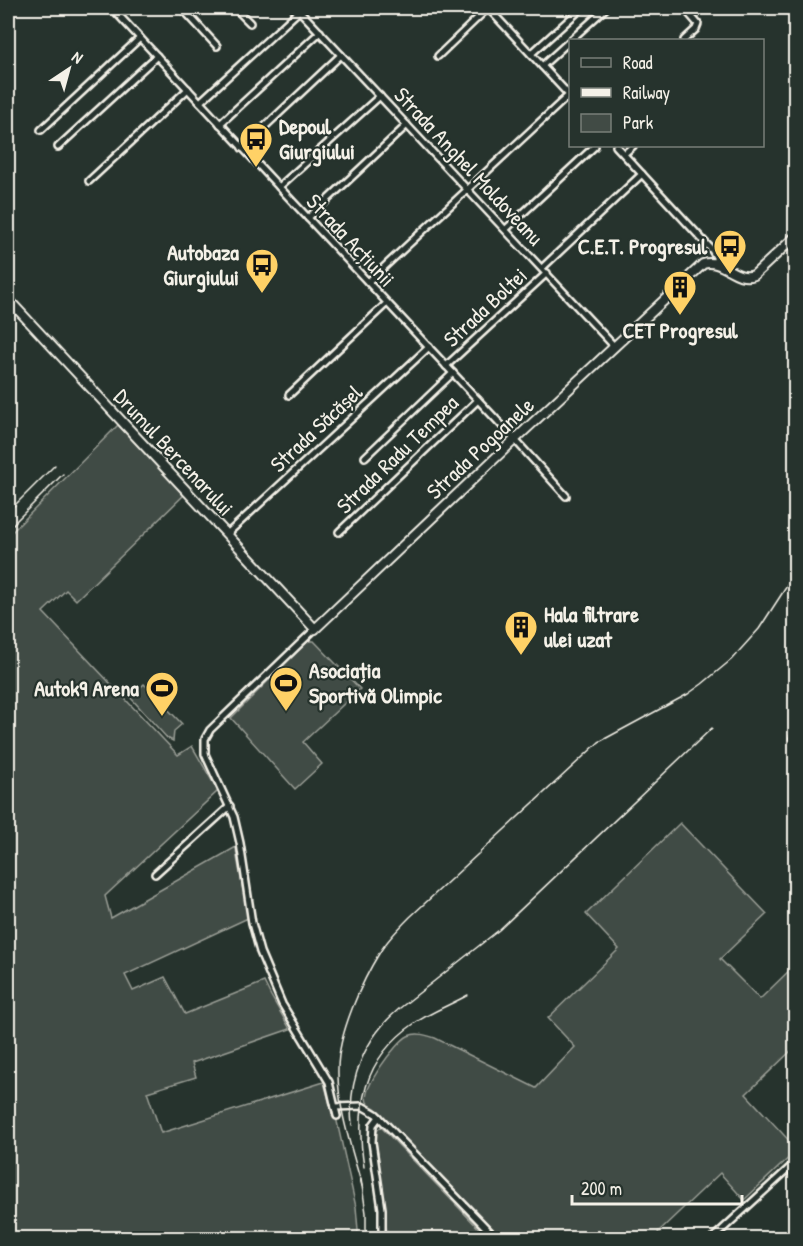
<svg xmlns="http://www.w3.org/2000/svg" width="803" height="1246" font-family="'Patrick Hand',sans-serif">
	<rect width="100%" height="100%" fill="#26332d"/>
	<filter id="ink" filterUnits="userSpaceOnUse"><feTurbulence type="fractalNoise" baseFrequency=".0167" numOctaves="2"/><feDisplacementMap in="SourceGraphic" scale="12" xChannelSelector="R" yChannelSelector="G"/><feConvolveMatrix kernelMatrix="1 2 1 2 8 2 1 2 1" color-interpolation-filters="sRGB"/></filter>
	<g filter="url(#ink)">
		<g fill="#414b45" stroke="#9a9e96" stroke-width="1.5">
			<path d="M 118,425 L 184,495 L 76,600 L 66,590 L 43,612 L 178,755 L 192,746 L 218,791 L 105,896 L 111,918 L 236,847 L 237,857 L 248,918 L 125,975 L 133,991 L 165,977 L 185,1014 L 264,982 L 271,996 L 290,1029 L 192,1063 L 196,1077 L 147,1092 L 161,1133 L 324,1082 L 333,1116 L 336,1117 L 356,1207 L 358,1230 L 357,1238 L 8,1238 L 8,536 Z"/>
			<path d="M 308,641 L 314,641 L 360,689 L 303,742 L 322,764 L 295,789 L 231,718 Z"/>
			<path d="M 144,684 L 182,724 L 174,731 L 173,741 L 167,738 L 130,697 Z"/>
			<path d="M 680,823 L 767,914 L 720,959 L 760,999 L 795,965 L 795,1051 L 793,1049 L 746,1094 L 795,1147 L 795,1152 L 744,1200 L 720,1173 L 658,1232 L 663,1238 L 502,1238 L 391,1125 C 386,1119 381,1113 375,1108 C 373,1107 368,1104 367,1102 C 361,1089 396,1042 408,1036 C 417,1032 426,1035 435,1038 L 536,1088 L 575,1047 L 548,1018 L 619,949 L 586,914 Z"/>
			<path d="M 381,1127 L 383,1129 L 488,1238 L 387,1238 L 385,1206 L 376,1142 C 376,1136 375,1130 381,1127 Z"/>
		</g>
		<g fill="none" stroke-linecap="round" stroke-linejoin="round">
			<defs>
				<g id="street">
					<path d="M 112,8 L 507,431 L 566,496"/>
					<path d="M 182,8 L 217,46"/>
					<path d="M 235,8 L 250,23"/>
					<path d="M 297,8 L 615,347"/>
					<path d="M 488,8 L 570,96"/>
					<path d="M 684,40 L 696,29 L 698,24 L 684,8"/>
					<path d="M 531,54 L 582,8"/>
					<path d="M 438,56 L 488,8"/>
					<path d="M 542,66 L 606,8"/>
					<path d="M 200,102 L 300,10"/>
					<path d="M 220,124 L 320,32"/>
					<path d="M 41,130 L 140,38"/>
					<path d="M 616,146 L 712,250 L 716,257 L 716,262"/>
					<path d="M 58,147 L 157,56"/>
					<path d="M 242,148 L 341,55"/>
					<path d="M 624,154 L 633,146"/>
					<path d="M 89,181 L 188,89"/>
					<path d="M 279,187 L 380,96"/>
					<path d="M 308,218 L 407,125"/>
					<path d="M 506,229 L 595,146"/>
					<path d="M 542,268 L 642,174"/>
					<path d="M 368,282 L 569,95"/>
					<path d="M 446,366 L 547,273"/>
					<path d="M 289,395 L 387,303"/>
					<path d="M 365,457 L 453,373"/>
					<path d="M 339,532 L 478,400"/>
					<path d="M 227,534 L 429,347"/>
					<path d="M 315,629 L 210,730 L 205,739 L 205,754 L 234,817 L 240,843 L 252,923 L 260,952 L 282,1004 L 329,1082 L 337,1116"/>
					<path d="M 793,738 L 796,740"/>
					<path d="M 155,874 L 230,806"/>
					<path d="M 335,1107 L 362,1106 L 376,1114 L 496,1238"/>
					<path d="M 379,1117 L 373,1125 L 372,1142 L 382,1209 L 382,1238"/>
					<path d="M 713,1238 L 796,1162"/>
				</g>
				<path id="secondary" d="M 8,299 L 315,629 L 509,445 L 703,264 C 723,258 735,282 754,275 L 796,236"/>
			</defs>
			<use href="#street" stroke="#f4f1e8" stroke-width="10"/>
			<use href="#secondary" stroke="#f4f1e8" stroke-width="12"/>
			<use href="#street" stroke="#26332d" stroke-width="5"/>
			<use href="#secondary" stroke="#26332d" stroke-width="8"/>
			<g stroke="#f4f1e8" stroke-width="1.5">
				<path d="M 8,512 L 55,465"/>
				<path d="M 8,529 L 63,474"/>
				<path d="M 352,1125 C 347,1080 365,1037 400,1008 L 499,930 L 712,728"/>
				<path d="M 364,1167 C 355,1108 362,1059 415,1023 C 431,1012 450,1005 468,995"/>
				<path d="M 361,1179 L 366,1213 L 366,1238"/>
				<path d="M 362,1186 C 352,1150 337,1106 338,1069 C 338,1034 362,981 380,952 C 388,939 399,928 410,917 L 599,742 L 688,694 L 702,684 L 731,660 L 759,629 L 796,572"/>
			</g>
		</g>
	</g>
	<defs>
		<symbol id="bus-pin" viewBox="-11 -11 22 30"><path d="M0 17L-7.5 6A9.5 9.5 0 1 1 7.5 6Z" fill="#ffd166" stroke="#26332d"/><path d="M-5-6H5V4H4V6H2V4H-2V6H-4V4H-5ZM-3.5-4V0h7V-4ZM-3.5 1.2v1.5H-2V1.2ZM2 1.2v1.5H3.5V1.2Z" fill="#111"/></symbol>
		<symbol id="building-pin" viewBox="-11 -11 22 30"><path d="M0 17L-7.5 6A9.5 9.5 0 1 1 7.5 6Z" fill="#ffd166" stroke="#26332d"/><path d="M-4-6H4V6H1V3H-1V6H-4ZM-2.5-4.3h1.7v1.8h-1.7ZM.8-4.3h1.7v1.8H.8ZM-2.5-1h1.7V.8h-1.7ZM.8-1h1.7V.8H.8Z" fill="#111"/></symbol>
		<symbol id="stadium-pin" viewBox="-11 -11 22 30"><path d="M0 17L-7.5 6A9.5 9.5 0 1 1 7.5 6Z" fill="#ffd166" stroke="#26332d"/><path d="M0-5a6.5 5 0 1 0 0 10a6.5 5 0 1 0 0-10ZM-3.5-1.8h7v3.6h-7Z" fill="#111"/></symbol>
	</defs>
	<g fill-rule="evenodd">
		<use href="#bus-pin" x="237" y="120" width="38" height="52"/>
		<use href="#bus-pin" x="711" y="227" width="38" height="52"/>
		<use href="#bus-pin" x="243" y="246" width="38" height="52"/>
		<use href="#building-pin" x="661" y="268" width="38" height="52"/>
		<use href="#building-pin" x="502" y="608" width="38" height="52"/>
		<use href="#stadium-pin" x="267" y="664" width="38" height="52"/>
		<use href="#stadium-pin" x="143" y="669" width="38" height="52"/>
	</g>
	<g text-anchor="middle" stroke-width="4.5" stroke-linejoin="round" paint-order="stroke">
		<g font-size="22" font-weight="bold" fill="#f4f1e8" stroke="#26332d" text-anchor="start">
			<text x="279" y="134">Depoul<tspan x="279" dy="25">Giurgiului</tspan></text>
			<text x="707" y="254" text-anchor="end">C.E.T. Progresul</text>
			<text x="239" y="260" text-anchor="end">Autobaza<tspan x="239" dy="25">Giurgiului</tspan></text>
			<text x="680" y="338" text-anchor="middle">CET Progresul</text>
			<text x="544" y="622">Hala filtrare<tspan x="544" dy="25">ulei uzat</tspan></text>
			<text x="309" y="678">Asociația<tspan x="309" dy="25">Sportivă Olimpic</tspan></text>
			<text x="139" y="696" text-anchor="end">Autok9 Arena</text>
		</g>
		<g font-size="22" fill="#f4f1e8" stroke="#26332d">
			<text transform="translate(469 166) rotate(47)" y="8">Strada Anghel Moldoveanu</text>
			<text transform="translate(351 240) rotate(47)" y="8">Strada Acțiunii</text>
			<text transform="translate(485 307) rotate(-43)" y="8">Strada Boltei</text>
			<text transform="translate(316 428) rotate(-43)" y="8">Strada Săcășel</text>
			<text transform="translate(480 448) rotate(-43)" y="8">Strada Pogoanele</text>
			<text transform="translate(174 452) rotate(47)" y="8">Drumul Bercenarului</text>
			<text transform="translate(397 454) rotate(-44)" y="8">Strada Radu Tempea</text>
		</g>
	</g>
	<rect width="803" height="1246" fill="none" stroke="#26332d" stroke-width="30"/>
	<rect x="15" y="15" width="773" height="1216" fill="none" stroke="#f4f1e8" stroke-width="2" filter="url(#ink)"/>
	<rect x="569" y="39" width="195" height="108" fill="#26332d" stroke="#787f78" stroke-width="1.5"/>
	<rect x="581" y="58" width="30" height="9" fill="#26332d" stroke="#787f78" stroke-width="1.5"/>
	<text x="623" y="69" font-size="18" fill="#f4f1e8">Road</text>
	<rect x="581" y="88" width="30" height="9" fill="#f4f1e8" stroke="#787f78" stroke-width="1.5"/>
	<text x="623" y="99" font-size="18" fill="#f4f1e8">Railway</text>
	<rect x="581" y="114" width="30" height="18" fill="#414b45" stroke="#787f78" stroke-width="1.5"/>
	<text x="623" y="129" font-size="18" fill="#f4f1e8">Park</text>
	<g transform="translate(69 69) rotate(36)" stroke="#26332d" stroke-width="4.5" paint-order="stroke">
	<path d="M0-4.5L10 22L0 15L-10 22Z" fill="#f4f1e8"/>
	<text y="-9" font-size="16" font-weight="bold" text-anchor="middle" fill="#f4f1e8">N</text>
	</g>
	<path d="M572 1195v9h170v-9" fill="none" stroke="#f4f1e8" stroke-width="3"/>
	<text x="581" y="1195" font-size="18" fill="#f4f1e8" stroke="#26332d" stroke-width="4.5" paint-order="stroke">200 m</text>
</svg>
